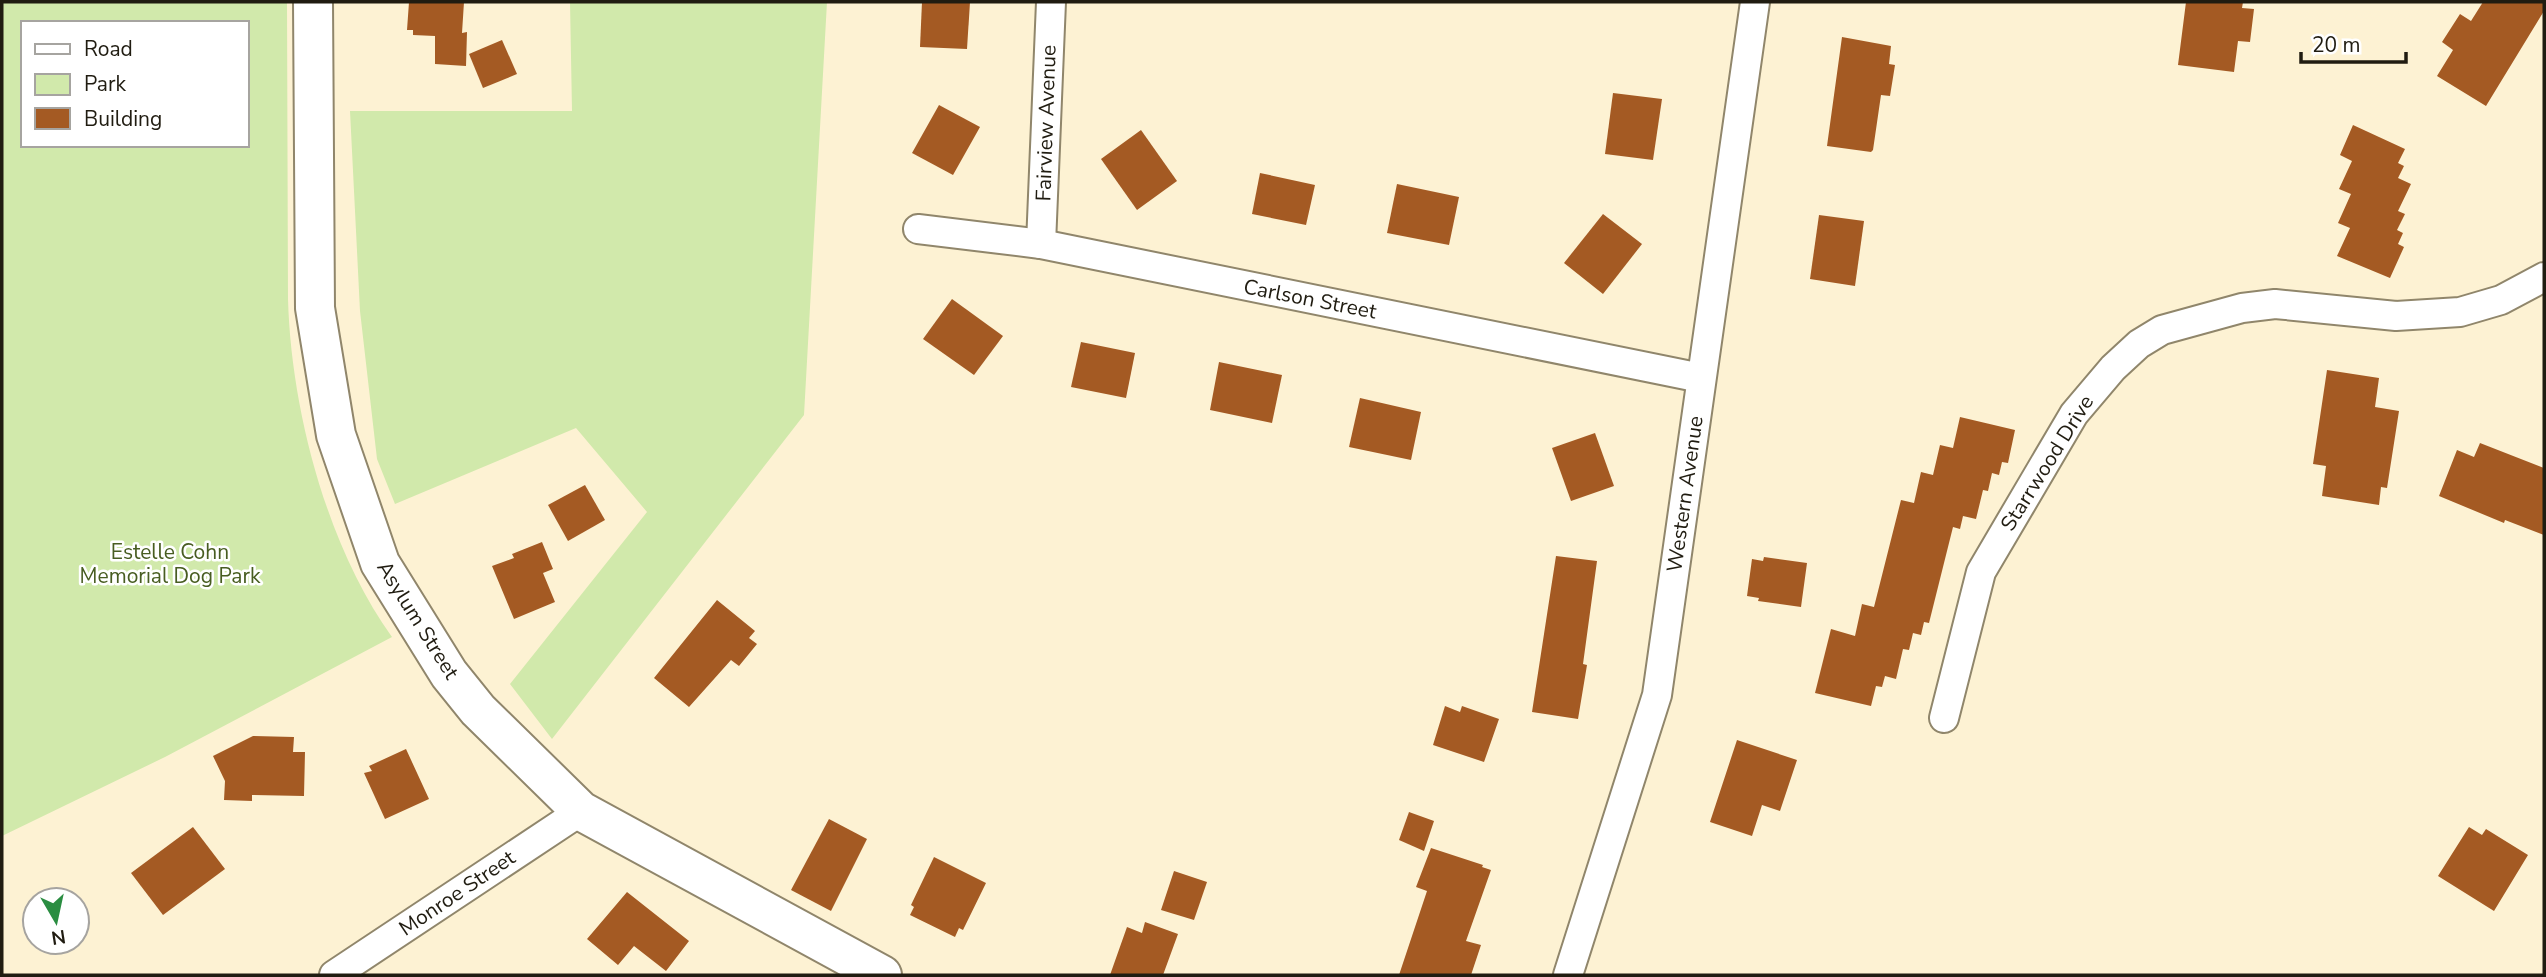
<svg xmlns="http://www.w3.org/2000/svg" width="2546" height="977" font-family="'Nunito Sans',sans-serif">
	<rect width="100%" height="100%" fill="#fdf2d3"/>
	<g fill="#d1e9ab" fill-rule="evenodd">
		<path d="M 2,2 L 287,2 L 288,299 C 291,409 327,547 392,637 L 165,757 L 2,836 ZM 23,23 L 247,23 L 247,145 L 23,145 Z"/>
		<path d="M 570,2 L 827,2 L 804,415 L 552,739 L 510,684 L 647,512 L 576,428 L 395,504 L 377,459 L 360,311 L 350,111 L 572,111 Z"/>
	</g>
	<g fill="#a45a23">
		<path d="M 409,2 L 464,2 L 462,33 L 467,32 L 466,66 L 435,64 L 435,36 L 413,35 L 413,30 L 407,30 Z"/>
		<path d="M 922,2 L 970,2 L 967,49 L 920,47 Z"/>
		<path d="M 2186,2 L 2243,2 L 2242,8 L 2254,9 L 2250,42 L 2238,41 L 2234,72 L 2178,65 Z"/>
		<path d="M 2483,2 L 2544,2 L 2544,11 L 2486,106 L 2437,76 L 2453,50 L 2442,42 L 2460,14 L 2471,21 Z"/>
		<path d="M 1842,37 L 1891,46 L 1889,64 L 1895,65 L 1890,96 L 1881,95 L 1873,150 L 1871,152 L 1827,146 Z"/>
		<path d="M 502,40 L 517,74 L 483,88 L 469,54 Z"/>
		<path d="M 1613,93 L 1662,99 L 1653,160 L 1605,154 Z"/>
		<path d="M 939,105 L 980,127 L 953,175 L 912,153 Z"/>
		<path d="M 2353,125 L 2405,149 L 2398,163 L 2404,166 L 2398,178 L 2411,184 L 2398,211 L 2405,214 L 2397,230 L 2403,233 L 2398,244 L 2404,247 L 2390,278 L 2337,256 L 2350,228 L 2338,223 L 2351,194 L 2339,189 L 2352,161 L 2340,155 Z"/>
		<path d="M 1141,130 L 1177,181 L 1137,210 L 1101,159 Z"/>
		<path d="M 1260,173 L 1315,185 L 1306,225 L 1252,214 Z"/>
		<path d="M 1397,184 L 1459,197 L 1449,245 L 1387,233 Z"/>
		<path d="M 1603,214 L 1642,244 L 1603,294 L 1564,263 Z"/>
		<path d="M 1819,215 L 1864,221 L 1855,286 L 1810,279 Z"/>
		<path d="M 952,299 L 1003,336 L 974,375 L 923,339 Z"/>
		<path d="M 1081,342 L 1135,353 L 1126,398 L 1071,387 Z"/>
		<path d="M 1219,362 L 1282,375 L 1272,423 L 1210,410 Z"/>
		<path d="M 2327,370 L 2379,378 L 2375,407 L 2399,411 L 2387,488 L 2381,487 L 2379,505 L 2322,496 L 2326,466 L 2313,464 Z"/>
		<path d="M 1360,398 L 1421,412 L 1411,460 L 1349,447 Z"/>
		<path d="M 1960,417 L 2015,430 L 2008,463 L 2002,462 L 1999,475 L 1992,473 L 1988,491 L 1983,490 L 1976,519 L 1963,516 L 1960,529 L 1953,527 L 1929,623 L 1924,622 L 1921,635 L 1913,633 L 1909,650 L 1903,649 L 1896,679 L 1885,676 L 1882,687 L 1876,686 L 1871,706 L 1815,693 L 1831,629 L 1855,636 L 1862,604 L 1874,607 L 1901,500 L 1914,503 L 1921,472 L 1933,475 L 1940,445 L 1953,448 Z"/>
		<path d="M 1595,433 L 1614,486 L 1571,501 L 1552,448 Z"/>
		<path d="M 2480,443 L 2544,468 L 2544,535 L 2505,520 L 2504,523 L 2439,496 L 2457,450 L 2474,457 Z"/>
		<path d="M 585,485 L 605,520 L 568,541 L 548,505 Z"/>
		<path d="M 542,542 L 553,569 L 543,573 L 555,602 L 514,619 L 492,566 L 514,558 L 512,554 Z"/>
		<path d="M 1556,556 L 1597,561 L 1583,664 L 1587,665 L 1578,719 L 1532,712 Z"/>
		<path d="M 1764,557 L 1807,563 L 1801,607 L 1758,601 L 1759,598 L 1747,596 L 1752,559 L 1763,561 Z"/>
		<path d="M 717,600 L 755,631 L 749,638 L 757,644 L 739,666 L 731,660 L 689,707 L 654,678 Z"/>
		<path d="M 1445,706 L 1460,712 L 1462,706 L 1499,719 L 1484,762 L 1433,745 Z"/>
		<path d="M 253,736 L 294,737 L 293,752 L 305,752 L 304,796 L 252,795 L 252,801 L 224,800 L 225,781 L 213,756 Z"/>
		<path d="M 1737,740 L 1797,760 L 1780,811 L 1762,805 L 1752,836 L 1710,822 Z"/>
		<path d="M 406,749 L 429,799 L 385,819 L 364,773 L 372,771 L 369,766 Z"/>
		<path d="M 1409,812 L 1434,821 L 1424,851 L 1399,840 Z"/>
		<path d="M 829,819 L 867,839 L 831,911 L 791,890 Z"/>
		<path d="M 193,827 L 225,869 L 163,915 L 131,873 Z"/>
		<path d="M 2469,827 L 2482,835 L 2486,829 L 2528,855 L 2494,911 L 2438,876 Z"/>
		<path d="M 1431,848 L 1483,865 L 1482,867 L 1491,870 L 1466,941 L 1481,945 L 1471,975 L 1399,975 L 1427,891 L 1416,887 Z"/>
		<path d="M 934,857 L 986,883 L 963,930 L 959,928 L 955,937 L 910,915 L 914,907 L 911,905 Z"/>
		<path d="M 1174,871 L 1207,882 L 1194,920 L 1161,910 Z"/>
		<path d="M 627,892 L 689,941 L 666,971 L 634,946 L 618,965 L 587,939 Z"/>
		<path d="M 1145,922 L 1178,934 L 1163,975 L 1110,975 L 1127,927 L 1142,933 Z"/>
	</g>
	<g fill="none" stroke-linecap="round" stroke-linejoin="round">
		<defs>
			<g id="street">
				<path d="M 918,229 L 1041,244 L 1701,378"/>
				<path d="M 1041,244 L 1051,2"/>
				<path d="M 1944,718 L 1981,572 L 2074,414 L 2113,368 L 2139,344 L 2162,330 L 2242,308 L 2275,304 L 2396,316 L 2460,312 L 2501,300 L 2544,277"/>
				<path d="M 334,975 L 581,811"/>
				<path d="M 1568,975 L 1657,695 L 1755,2"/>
			</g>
			<path id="secondary" d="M 313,2 L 315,308 L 336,435 L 380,563 L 449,674 L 478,710 L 581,811 L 882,975"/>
		</defs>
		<use href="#street" stroke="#90866b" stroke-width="32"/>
		<use href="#secondary" stroke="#90866b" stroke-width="42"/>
		<use href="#street" stroke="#fff" stroke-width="28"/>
		<use href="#secondary" stroke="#fff" stroke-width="38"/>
	</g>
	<g text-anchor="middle" stroke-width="5" stroke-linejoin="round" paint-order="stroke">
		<g font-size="21" fill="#201c11" stroke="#fff">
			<text transform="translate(1046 123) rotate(-88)" y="7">Fairview Avenue</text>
			<text transform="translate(1310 299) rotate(11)" y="7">Carlson Street</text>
			<text transform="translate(2047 463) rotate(-58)" y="7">Starrwood Drive</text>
			<text transform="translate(1685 494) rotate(-82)" y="7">Western Avenue</text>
			<text transform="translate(418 620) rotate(58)" y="7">Asylum Street</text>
			<text transform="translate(457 893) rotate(-34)" y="7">Monroe Street</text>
		</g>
		<g font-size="21" fill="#485d21" stroke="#fff">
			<text x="170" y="559">Estelle Cohn<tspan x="170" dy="24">Memorial Dog Park</tspan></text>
		</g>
	</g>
	<rect width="2546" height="977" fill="none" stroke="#201c11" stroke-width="7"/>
	<rect x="21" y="21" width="228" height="126" fill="#ffffff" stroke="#a6a4a0" stroke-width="2"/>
	<rect x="35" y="44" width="35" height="10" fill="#ffffff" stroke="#a6a4a0" stroke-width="2"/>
	<text x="84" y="56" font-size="21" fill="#201c11">Road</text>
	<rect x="35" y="74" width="35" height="21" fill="#d1e9ab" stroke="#a6a4a0" stroke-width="2"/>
	<text x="84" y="91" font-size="21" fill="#201c11">Park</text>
	<rect x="35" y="108" width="35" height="21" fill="#a45a23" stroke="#a6a4a0" stroke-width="2"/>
	<text x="84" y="126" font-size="21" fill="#201c11">Building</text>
	<g transform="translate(56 921) rotate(171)"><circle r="33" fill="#ffffff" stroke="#a6a4a0" stroke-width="2"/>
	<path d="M0-5L12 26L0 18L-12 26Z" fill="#2a8d41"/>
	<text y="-10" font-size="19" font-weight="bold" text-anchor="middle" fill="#201c11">N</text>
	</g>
	<path d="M2301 52v10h105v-10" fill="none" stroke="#201c11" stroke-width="3.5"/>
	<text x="2312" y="52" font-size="21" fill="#201c11" stroke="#ffffff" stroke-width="5" paint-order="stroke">20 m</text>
</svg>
